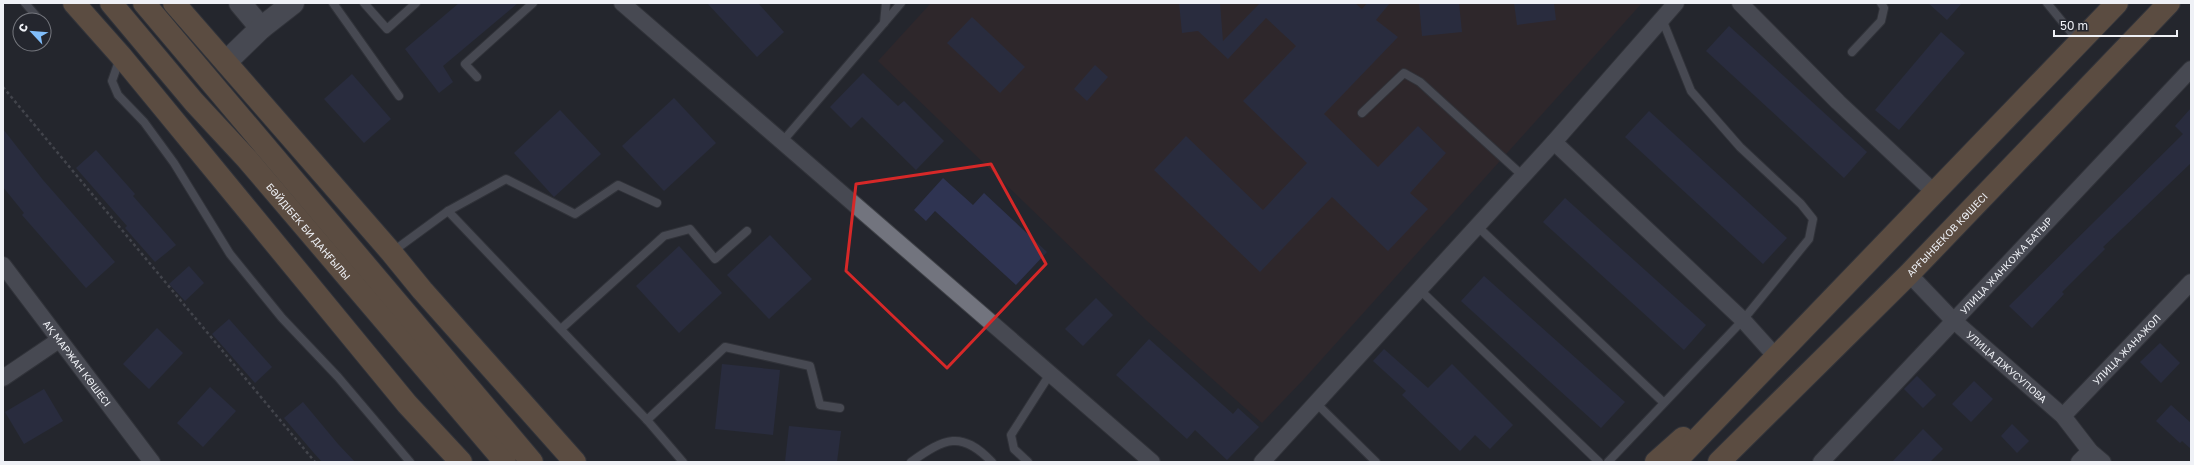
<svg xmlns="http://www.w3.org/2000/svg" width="2194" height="465" font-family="'Golos Text',sans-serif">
	<rect width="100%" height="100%" fill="#24262e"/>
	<path fill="#3b2828" d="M 931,3 L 1642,3 L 1303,380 L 1262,423 L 1146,320 L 878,61 Z"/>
	<g fill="#2f3452">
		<path d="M 459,3 L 518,3 L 443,66 L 453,82 L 439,93 L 405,49 Z"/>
		<path d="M 707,3 L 758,3 L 784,32 L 757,57 Z"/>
		<path d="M 1179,3 L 1220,3 L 1223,41 L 1260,3 L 1355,3 L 1362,9 L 1367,3 L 1390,3 L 1376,20 L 1398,37 L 1324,114 L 1378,167 L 1418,126 L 1446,153 L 1410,193 L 1428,209 L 1388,251 L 1332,197 L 1260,272 L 1154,170 L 1186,136 L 1263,210 L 1307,163 L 1243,101 L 1296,46 L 1266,18 L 1228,59 L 1198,31 L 1182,33 Z"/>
		<path d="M 1419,3 L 1459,3 L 1462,32 L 1422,36 Z"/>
		<path d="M 1514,3 L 1554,3 L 1556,20 L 1517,25 Z"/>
		<path d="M 1928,3 L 1962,3 L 1947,20 Z"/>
		<path d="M 972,17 L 1025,67 L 1000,93 L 947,43 Z"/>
		<path d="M 1729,26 L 1867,152 L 1844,178 L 1706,51 Z"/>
		<path d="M 1941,32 L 1965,53 L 1899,130 L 1875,110 Z"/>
		<path d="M 1095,65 L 1108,77 L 1087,101 L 1074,89 Z"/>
		<path d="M 863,73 L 898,106 L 904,101 L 944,141 L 916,170 L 862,117 L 851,128 L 830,107 Z"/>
		<path d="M 352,74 L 391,119 L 364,143 L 324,99 Z"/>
		<path d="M 674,98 L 716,143 L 664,191 L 622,146 Z"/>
		<path d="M 2191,108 L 2191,163 L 2103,247 L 2105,249 L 2062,292 L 2064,294 L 2032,328 L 2009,306 L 2183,134 L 2175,126 Z"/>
		<path d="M 560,110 L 601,154 L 554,197 L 514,153 Z"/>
		<path d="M 1649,111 L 1787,238 L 1763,264 L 1625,137 Z"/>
		<path d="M 3,129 L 43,180 L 115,262 L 86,288 L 22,215 L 24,213 L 3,187 Z"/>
		<path d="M 96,150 L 135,194 L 133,196 L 176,245 L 155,262 L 125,228 L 127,226 L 76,168 Z"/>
		<path d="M 943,178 L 973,205 L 984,193 L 1047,252 L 1016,285 L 935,211 L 926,221 L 914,210 Z"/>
		<path d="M 1565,198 L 1706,325 L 1684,350 L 1543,222 Z"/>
		<path d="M 770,235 L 812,279 L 769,319 L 727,275 Z"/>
		<path d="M 679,246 L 722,293 L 679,333 L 636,286 Z"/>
		<path d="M 189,266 L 204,283 L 185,301 L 169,284 Z"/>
		<path d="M 1484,276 L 1625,402 L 1601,428 L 1461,301 Z"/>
		<path d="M 1096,298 L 1113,315 L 1083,346 L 1065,329 Z"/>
		<path d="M 229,319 L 272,367 L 255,383 L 212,334 Z"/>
		<path d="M 157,328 L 183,353 L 149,389 L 123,364 Z"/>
		<path d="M 1149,339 L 1233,414 L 1238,408 L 1259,427 L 1227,460 L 1195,430 L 1187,439 L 1116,375 Z"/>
		<path d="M 2160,343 L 2180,363 L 2161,383 L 2140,362 Z"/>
		<path d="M 1384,349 L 1428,388 L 1452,364 L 1513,425 L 1490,449 L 1475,435 L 1460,451 L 1402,395 L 1406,391 L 1373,361 Z"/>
		<path d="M 722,364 L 780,370 L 773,435 L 715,429 Z"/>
		<path d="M 1917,376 L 1936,395 L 1923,408 L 1904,389 Z"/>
		<path d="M 1974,381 L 1993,399 L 1971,422 L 1952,404 Z"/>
		<path d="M 210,387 L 236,411 L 203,447 L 177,423 Z"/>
		<path d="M 44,389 L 63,421 L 24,444 L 5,412 Z"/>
		<path d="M 303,402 L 338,444 L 355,462 L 322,462 L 313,452 L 284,418 Z"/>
		<path d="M 2171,405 L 2191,423 L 2191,449 L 2182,441 L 2180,443 L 2156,421 Z"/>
		<path d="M 2012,424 L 2029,441 L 2017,453 L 2001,436 Z"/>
		<path d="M 789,426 L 841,431 L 837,462 L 785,462 Z"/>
		<path d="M 1923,429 L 1943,449 L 1930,462 L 1892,462 Z"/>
	</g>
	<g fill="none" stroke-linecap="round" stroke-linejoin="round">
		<defs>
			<g id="lane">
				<path d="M 25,3 L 38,18"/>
				<path d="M 333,3 L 399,96"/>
				<path d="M 364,3 L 387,29 L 416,3"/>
				<path d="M 2047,3 L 2079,42"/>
				<path d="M 884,23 L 901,3"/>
				<path d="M 1852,52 L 1881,21 L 1884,8 L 1881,3"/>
				<path d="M 120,58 L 112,81 L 118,95 L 144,122 L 174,163 L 230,254 L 282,318 L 338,377 L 410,462"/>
				<path d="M 477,77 L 465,64 L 533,3"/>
				<path d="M 1362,113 L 1404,73 L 1420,82 L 1523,176"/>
				<path d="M 782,142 L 884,23 L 886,3"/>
				<path d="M 448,211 L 647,420 L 683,462"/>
				<path d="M 1478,227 L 1663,402"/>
				<path d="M 392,252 L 448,211 L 506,179 L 575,214 L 618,185 L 657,203"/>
				<path d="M 1420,290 L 1599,462"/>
				<path d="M 561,329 L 664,236 L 690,229 L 715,259 L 747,231"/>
				<path d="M 1316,403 L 1376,462"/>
				<path d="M 647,420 L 725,347 L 810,366 L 820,405 L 840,408"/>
				<path d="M 911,462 C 945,438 961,430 992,462"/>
				<path d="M 1028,462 L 1014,449 L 1011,435 L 1050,374"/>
				<path d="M 1608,462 L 1743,320 L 1809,239 L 1813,219 L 1801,204 L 1740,147 L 1691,91 L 1662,19"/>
			</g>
			<g id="street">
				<path d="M 622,3 L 1152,462"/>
				<path d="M 1740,3 L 1838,102 L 1935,193"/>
				<path d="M 1554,142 L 1743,320 L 1777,358"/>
				<path id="s1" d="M 3,265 L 152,462"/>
				<path id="s2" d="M 1909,274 L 1953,320 L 2063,416 L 2090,451 L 2103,462"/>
				<path d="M 3,378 L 59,340"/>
				<path id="s3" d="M 2063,416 L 2191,282"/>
				<path d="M 1262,462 L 1554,142 L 1676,3"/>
				<path id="s4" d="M 1821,462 L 2191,69"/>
				<path d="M 2079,462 L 2090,451"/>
			</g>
			<g id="secondary">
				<path d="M 240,3 L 261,28"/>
				<path d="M 226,62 L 261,28 L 293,3"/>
			</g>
			<g id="primary">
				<path d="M 74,3 L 121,56 L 407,404 L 461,462"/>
				<path id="s5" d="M 111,3 L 194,102 L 247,159 L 505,462"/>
				<path d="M 144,3 L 532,462"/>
				<path d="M 174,3 L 391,252 L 422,290 L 575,462"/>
				<path d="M 1656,462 L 1683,438"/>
				<path d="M 1675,462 L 2117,3"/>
				<path id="s6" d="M 1719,462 L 1909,274 L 2169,3"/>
			</g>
		</defs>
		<use href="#lane" stroke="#3f4147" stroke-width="10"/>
		<use href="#street" stroke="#3f4147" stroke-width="18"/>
		<use href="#secondary" stroke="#3f4147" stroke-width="24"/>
		<use href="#primary" stroke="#3f4147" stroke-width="24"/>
		<path stroke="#676970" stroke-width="2.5" stroke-dasharray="3 3" stroke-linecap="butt" d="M 3,87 L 315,462"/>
		<use href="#lane" stroke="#72747e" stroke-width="8"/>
		<use href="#street" stroke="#72747e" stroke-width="16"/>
		<use href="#secondary" stroke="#72747e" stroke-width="22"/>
		<use href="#primary" stroke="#9d7b5a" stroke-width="22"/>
	</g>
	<path d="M0 0H2194V465H0ZM 991,164 L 1046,264 L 947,368 L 846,271 L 856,184 Z" fill="#24262e" fill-opacity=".55" fill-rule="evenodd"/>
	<path fill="none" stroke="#d62828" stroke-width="3" stroke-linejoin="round" d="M 991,164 L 1046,264 L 947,368 L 846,271 L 856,184 Z"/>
	<g text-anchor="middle" stroke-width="4" stroke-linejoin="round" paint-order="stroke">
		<g font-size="10" fill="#eff1f6" stroke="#24262e">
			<text dy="4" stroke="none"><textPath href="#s5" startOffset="302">БӘЙДІБЕК БИ ДАҢҒЫЛЫ</textPath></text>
			<text dy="4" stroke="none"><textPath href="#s6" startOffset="322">АРҒЫНБЕКОВ КӨШЕСІ</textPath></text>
			<text dy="4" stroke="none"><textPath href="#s4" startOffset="270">УЛИЦА ЖАНКОЖА БАТЫР</textPath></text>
			<text dy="4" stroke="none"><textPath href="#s3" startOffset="92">УЛИЦА ЖАНАЖОЛ</textPath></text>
			<text dy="4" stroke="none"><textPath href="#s1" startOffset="123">АҚ МАРЖАН КӨШЕСІ</textPath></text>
			<text dy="4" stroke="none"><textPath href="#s2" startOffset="135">УЛИЦА ДЖУСУПОВА</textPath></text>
		</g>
	</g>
	<rect width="2194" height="465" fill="none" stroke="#eff1f6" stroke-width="8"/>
	<g transform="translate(32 32) rotate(296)"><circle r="19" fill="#24262e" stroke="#75777e"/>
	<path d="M0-3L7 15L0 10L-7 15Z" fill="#80bdfa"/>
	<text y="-6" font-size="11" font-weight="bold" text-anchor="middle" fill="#eff1f6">С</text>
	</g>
	<path d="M2054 30v6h123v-6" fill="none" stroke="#eff1f6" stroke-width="2"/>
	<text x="2060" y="30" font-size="12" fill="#eff1f6" stroke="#24262e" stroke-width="3" paint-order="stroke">50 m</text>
</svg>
